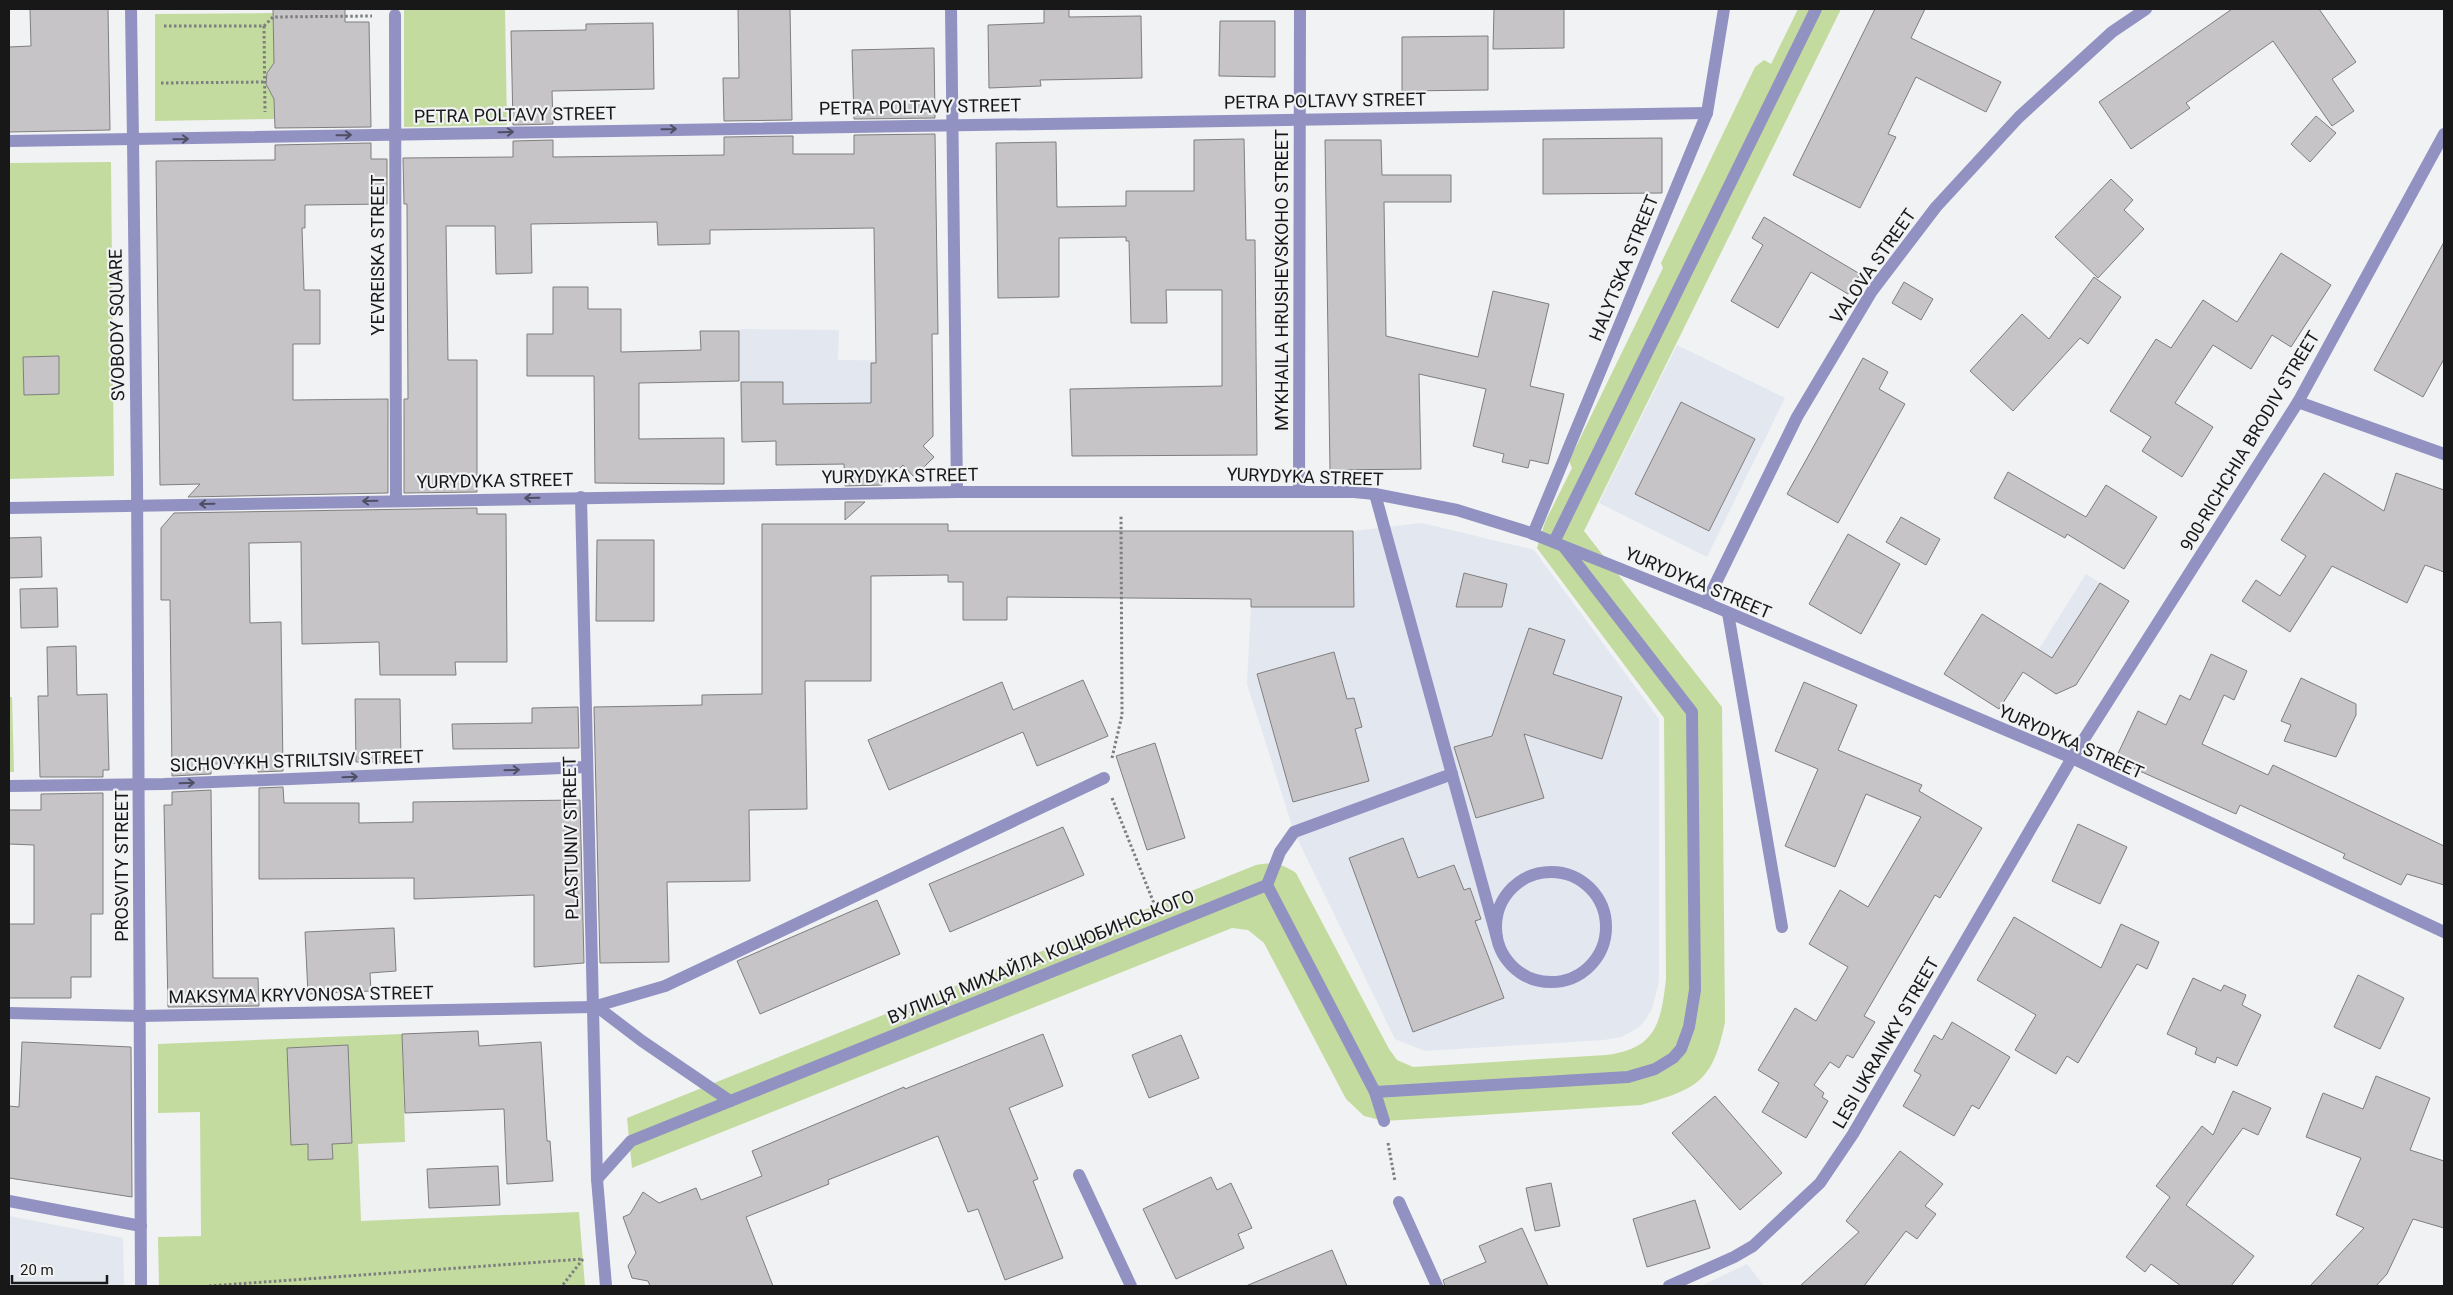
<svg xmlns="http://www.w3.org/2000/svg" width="2453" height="1295" font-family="Roboto,sans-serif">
	<rect width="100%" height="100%" fill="#f1f2f4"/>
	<g fill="#e3e7f0">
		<path d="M 739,329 L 839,330 L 838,360 L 933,361 L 934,437 L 924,446 L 935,458 L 914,478 L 903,466 L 891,477 L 844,478 L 844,465 L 776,465 L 776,441 L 741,442 Z"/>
		<path d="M 1677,345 L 1785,398 L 1707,557 L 1599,503 Z"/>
		<path d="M 1422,523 L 1534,550 L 1659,719 L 1659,981 L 1652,1009 L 1646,1019 L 1638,1028 L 1621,1037 L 1604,1040 L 1425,1051 L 1395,1039 L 1294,832 L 1247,684 L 1251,607 L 1354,607 L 1353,531 Z"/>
		<path d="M 2086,574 L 2129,601 L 2076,685 L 2056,694 L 2024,673 Z"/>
		<path d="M 9,1216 L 123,1238 L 124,1286 L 9,1286 Z"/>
		<path d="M 1747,1264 L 1764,1286 L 1701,1286 Z"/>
	</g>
	<g fill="#c4db9f">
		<path d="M 404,9 L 505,9 L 507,125 L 404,127 Z"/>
		<path d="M 1798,9 L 1841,9 L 1584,531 L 1722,707 L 1725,1022 C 1713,1081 1698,1089 1641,1105 L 1384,1121 L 1364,1116 L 1346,1099 L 1264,943 L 1248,930 L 1232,928 L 632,1168 L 627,1118 L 1256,865 C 1273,862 1281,863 1296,873 L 1389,1049 L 1397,1060 L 1413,1067 L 1606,1055 C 1656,1049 1661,1023 1666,979 L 1664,718 L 1537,548 L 1545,522 L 1572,468 L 1569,461 L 1663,268 L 1661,263 L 1755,67 L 1764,60 L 1771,64 Z"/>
		<path d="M 273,13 L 274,63 L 267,73 L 266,84 L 274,98 L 274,119 L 155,121 L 155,14 Z"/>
		<path d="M 111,162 L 114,476 L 9,479 L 9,163 Z"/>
		<path d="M 9,697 L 12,697 L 14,772 L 9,772 Z"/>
		<path d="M 402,1034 L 405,1142 L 358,1144 L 361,1221 L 579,1212 L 585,1286 L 159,1286 L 158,1237 L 201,1236 L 200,1112 L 158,1113 L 158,1044 Z"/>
	</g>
	<g fill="#c6c4c6" stroke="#7f7e7f">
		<path d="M 30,9 L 108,9 L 110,130 L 9,132 L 9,47 L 31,46 Z"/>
		<path d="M 273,9 L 345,9 L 345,22 L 369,22 L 371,127 L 275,128 L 274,99 L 266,84 L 267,73 L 274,63 Z"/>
		<path d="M 738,9 L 790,9 L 792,120 L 724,121 L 723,78 L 739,78 Z"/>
		<path d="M 1044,9 L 1069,9 L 1069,17 L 1141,16 L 1142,78 L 1040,80 L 1041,86 L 989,88 L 988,25 L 1044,23 Z"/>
		<path d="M 1494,9 L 1564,9 L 1564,48 L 1493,49 Z"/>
		<path d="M 1875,9 L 1925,9 L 1911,38 L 2001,82 L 1986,112 L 1916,77 L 1888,134 L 1896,137 L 1860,208 L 1793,175 Z"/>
		<path d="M 2232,9 L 2319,9 L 2356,62 L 2332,79 L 2354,111 L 2332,126 L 2273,41 L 2186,103 L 2190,108 L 2131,149 L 2099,102 Z"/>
		<path d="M 1220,21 L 1275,21 L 1275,77 L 1219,76 Z"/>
		<path d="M 653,23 L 654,89 L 552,91 L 553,124 L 513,125 L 511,31 L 586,30 L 586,24 Z"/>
		<path d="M 1488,36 L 1488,90 L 1402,91 L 1402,37 Z"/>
		<path d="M 934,48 L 935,118 L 854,119 L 852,50 Z"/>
		<path d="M 2316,116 L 2336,133 L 2310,162 L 2291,144 Z"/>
		<path d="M 935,134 L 938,334 L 932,334 L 933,436 L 923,446 L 934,457 L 914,477 L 903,465 L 882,485 L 845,486 L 844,464 L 776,465 L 776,441 L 742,442 L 741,382 L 783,382 L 783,404 L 871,403 L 871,363 L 876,363 L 874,228 L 710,230 L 710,244 L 658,245 L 657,222 L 531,224 L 532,273 L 496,274 L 495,226 L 446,226 L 448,360 L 477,360 L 477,492 L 404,493 L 404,399 L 408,399 L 407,204 L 404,204 L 403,158 L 513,157 L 513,141 L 553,140 L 553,157 L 724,155 L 724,137 L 793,136 L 793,154 L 854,154 L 854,135 Z"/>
		<path d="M 1662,138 L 1662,193 L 1543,194 L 1543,139 Z"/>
		<path d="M 1244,139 L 1246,240 L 1255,240 L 1257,455 L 1072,456 L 1070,389 L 1222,386 L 1222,290 L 1166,290 L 1167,323 L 1131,323 L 1129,241 L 1126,241 L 1126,237 L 1059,238 L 1059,297 L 998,298 L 996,143 L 1056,142 L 1057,207 L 1126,206 L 1126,191 L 1194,191 L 1194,140 Z"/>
		<path d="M 1325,140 L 1381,140 L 1382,175 L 1451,175 L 1451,202 L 1384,202 L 1386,336 L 1478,357 L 1493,291 L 1549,304 L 1530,386 L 1564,394 L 1548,464 L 1530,460 L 1528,468 L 1502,462 L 1504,454 L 1473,446 L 1486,389 L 1419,374 L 1421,469 L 1330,470 Z"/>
		<path d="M 371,143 L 371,159 L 387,159 L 387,204 L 305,205 L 305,228 L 302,228 L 304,290 L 320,290 L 320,344 L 293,344 L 293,400 L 388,399 L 388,493 L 188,497 L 200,484 L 160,485 L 156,161 L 275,160 L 275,145 Z"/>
		<path d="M 2111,179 L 2133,200 L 2124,210 L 2144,229 L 2098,278 L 2055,237 Z"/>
		<path d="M 1764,217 L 1860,274 L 1848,294 L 1811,272 L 1778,328 L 1731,301 L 1763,245 L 1752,238 Z"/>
		<path d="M 2444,242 L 2444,359 L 2423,397 L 2374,370 Z"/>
		<path d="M 2281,253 L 2331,285 L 2291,347 L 2272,335 L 2251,369 L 2213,345 L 2175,403 L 2213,427 L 2182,477 L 2142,451 L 2151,437 L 2110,411 L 2156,339 L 2171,348 L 2203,300 L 2237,322 Z"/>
		<path d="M 2094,277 L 2121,297 L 2088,344 L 2080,338 L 2013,411 L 1970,371 L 2022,314 L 2049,339 Z"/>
		<path d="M 1904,282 L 1933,299 L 1921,320 L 1892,303 Z"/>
		<path d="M 553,287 L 588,287 L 588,309 L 621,309 L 621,352 L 701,350 L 700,331 L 739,331 L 739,381 L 639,383 L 639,439 L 724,438 L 724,484 L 595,483 L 594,376 L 527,376 L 527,334 L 553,334 Z"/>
		<path d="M 59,356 L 59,394 L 24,395 L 23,357 Z"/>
		<path d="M 1863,358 L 1888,372 L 1879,389 L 1905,404 L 1838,523 L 1787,494 Z"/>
		<path d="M 1681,402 L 1755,439 L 1709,531 L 1635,494 Z"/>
		<path d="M 2008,472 L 2086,517 L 2106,485 L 2157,517 L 2124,569 L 2067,534 L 2065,538 L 1994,498 Z"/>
		<path d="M 2324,473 L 2384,511 L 2396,473 L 2444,490 L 2444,572 L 2425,565 L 2407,603 L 2332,566 L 2290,632 L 2242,601 L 2256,580 L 2280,596 L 2306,556 L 2281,540 Z"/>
		<path d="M 845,502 L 865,502 L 845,520 Z"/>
		<path d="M 477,508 L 477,514 L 506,514 L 507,662 L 455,662 L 456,675 L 380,675 L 379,642 L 302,644 L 301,542 L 249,543 L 250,623 L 281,622 L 283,771 L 258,772 L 258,763 L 211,764 L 211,774 L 172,776 L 170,600 L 161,600 L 161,528 L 174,513 Z"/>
		<path d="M 1901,517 L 1940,539 L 1926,565 L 1886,542 Z"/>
		<path d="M 762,524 L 948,524 L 948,531 L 1353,531 L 1354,607 L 1251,607 L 1251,599 L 1007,597 L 1007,620 L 963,620 L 963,582 L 948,582 L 948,575 L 871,576 L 871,681 L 805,681 L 807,809 L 749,810 L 750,881 L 667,882 L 669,962 L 600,963 L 594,707 L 702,705 L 702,695 L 762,694 Z"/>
		<path d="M 1848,534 L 1900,564 L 1861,634 L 1809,604 Z"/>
		<path d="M 41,537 L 42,577 L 9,578 L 9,538 Z"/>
		<path d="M 597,540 L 654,540 L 654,621 L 596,621 Z"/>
		<path d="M 1464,573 L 1507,584 L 1502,607 L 1456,607 Z"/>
		<path d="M 2100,583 L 2129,601 L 2076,685 L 2056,694 L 2023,672 L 1999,709 L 1944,674 L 1982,614 L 2052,658 Z"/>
		<path d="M 57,588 L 58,627 L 21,628 L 20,589 Z"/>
		<path d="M 1529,628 L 1565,640 L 1553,674 L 1622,697 L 1602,759 L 1524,734 L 1544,798 L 1476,818 L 1454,747 L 1492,736 Z"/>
		<path d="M 76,646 L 77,695 L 107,694 L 109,770 L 103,770 L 103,777 L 40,777 L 38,696 L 48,696 L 47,647 Z"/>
		<path d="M 1334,652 L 1347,699 L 1354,698 L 1362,727 L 1355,729 L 1369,781 L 1293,802 L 1257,674 Z"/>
		<path d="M 2211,654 L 2247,671 L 2234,700 L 2224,695 L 2202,744 L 2268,775 L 2273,765 L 2444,846 L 2444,885 L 2407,874 L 2401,885 L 2343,858 L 2345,854 L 2240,805 L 2236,814 L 2115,760 L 2138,711 L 2166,725 L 2180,695 L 2190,700 Z"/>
		<path d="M 2301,678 L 2356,704 L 2356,715 L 2336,757 L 2284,741 L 2291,725 L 2281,721 Z"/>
		<path d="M 1083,680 L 1108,736 L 1037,766 L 1023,732 L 889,790 L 868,740 L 1002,682 L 1013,710 Z"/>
		<path d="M 1804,682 L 1857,705 L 1838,750 L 1922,785 L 1919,791 L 1982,828 L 1940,898 L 1935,895 L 1864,1016 L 1875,1022 L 1853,1058 L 1847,1055 L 1839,1068 L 1830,1062 L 1814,1085 L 1824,1093 L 1822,1097 L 1828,1101 L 1806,1138 L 1762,1112 L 1779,1083 L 1758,1070 L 1795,1008 L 1816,1021 L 1848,967 L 1809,944 L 1840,890 L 1868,907 L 1921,817 L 1866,794 L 1835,867 L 1785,846 L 1818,769 L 1775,751 Z"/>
		<path d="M 355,699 L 400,699 L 401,762 L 356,762 Z"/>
		<path d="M 578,707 L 579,748 L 453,749 L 452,724 L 532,723 L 532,708 Z"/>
		<path d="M 1155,743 L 1185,838 L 1147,850 L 1116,756 Z"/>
		<path d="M 283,787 L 284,803 L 359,803 L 359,823 L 413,822 L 413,802 L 580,800 L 584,963 L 534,967 L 534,895 L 414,899 L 414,878 L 259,879 L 259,788 Z"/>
		<path d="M 211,790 L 213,978 L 258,978 L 259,1006 L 168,1007 L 164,805 L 172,805 L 172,792 Z"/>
		<path d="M 103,793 L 103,914 L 91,914 L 91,977 L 71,977 L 71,998 L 9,998 L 9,924 L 34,924 L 34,845 L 9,844 L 9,810 L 41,810 L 41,794 Z"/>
		<path d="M 2078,824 L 2127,847 L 2100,904 L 2052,881 Z"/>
		<path d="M 1063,827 L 1084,875 L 950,932 L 929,884 Z"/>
		<path d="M 1403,838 L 1418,878 L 1454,865 L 1464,890 L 1470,888 L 1481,919 L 1475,921 L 1504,998 L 1413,1032 L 1349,858 Z"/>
		<path d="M 877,900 L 900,954 L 760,1014 L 737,961 Z"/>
		<path d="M 2014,917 L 2101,968 L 2121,924 L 2159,942 L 2147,969 L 2137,964 L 2078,1063 L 2067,1056 L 2056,1074 L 2015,1050 L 2036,1015 L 1977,980 Z"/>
		<path d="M 394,928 L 396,971 L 370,973 L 371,991 L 308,994 L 305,932 Z"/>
		<path d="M 2358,975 L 2404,998 L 2380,1049 L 2334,1027 Z"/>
		<path d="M 2193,978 L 2221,991 L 2224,985 L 2246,995 L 2242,1005 L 2261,1015 L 2237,1066 L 2217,1057 L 2215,1063 L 2195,1054 L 2197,1048 L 2167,1034 Z"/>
		<path d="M 1952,1022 L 2010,1057 L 1979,1109 L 1972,1105 L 1954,1136 L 1903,1106 L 1921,1075 L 1914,1071 L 1934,1035 L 1942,1040 Z"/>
		<path d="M 478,1031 L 479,1046 L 541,1042 L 547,1141 L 550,1141 L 553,1181 L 507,1184 L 504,1109 L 405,1113 L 402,1034 Z"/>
		<path d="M 1043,1034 L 1063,1086 L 1009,1108 L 1038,1179 L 1033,1181 L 1063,1258 L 1005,1280 L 978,1209 L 968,1212 L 938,1136 L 828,1180 L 829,1184 L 746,1217 L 773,1286 L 650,1286 L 648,1281 L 632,1278 L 628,1266 L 636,1253 L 623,1217 L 630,1214 L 643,1192 L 659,1203 L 696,1188 L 701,1200 L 762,1176 L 752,1151 L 904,1087 L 905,1089 Z"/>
		<path d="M 1181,1035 L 1199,1078 L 1149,1098 L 1132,1055 Z"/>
		<path d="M 22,1042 L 131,1047 L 132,1197 L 9,1178 L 9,1106 L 19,1107 Z"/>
		<path d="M 348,1045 L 352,1143 L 332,1144 L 333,1159 L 308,1160 L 308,1144 L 291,1145 L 287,1048 Z"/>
		<path d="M 2376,1076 L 2430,1098 L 2410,1150 L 2444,1161 L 2444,1228 L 2413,1219 L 2387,1274 L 2376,1286 L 2310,1286 L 2364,1228 L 2336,1215 L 2361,1158 L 2306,1137 L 2323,1093 L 2363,1109 Z"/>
		<path d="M 2233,1091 L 2271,1108 L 2258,1135 L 2243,1128 L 2186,1205 L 2254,1256 L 2231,1286 L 2181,1286 L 2151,1264 L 2145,1272 L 2126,1257 L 2170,1197 L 2156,1186 L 2202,1126 L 2213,1135 Z"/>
		<path d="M 1715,1096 L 1782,1173 L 1740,1210 L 1672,1133 Z"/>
		<path d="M 1900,1151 L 1943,1184 L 1925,1206 L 1936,1214 L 1917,1239 L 1906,1231 L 1864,1286 L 1800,1286 L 1859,1232 L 1846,1221 Z"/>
		<path d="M 498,1166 L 500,1205 L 429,1208 L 427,1169 Z"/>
		<path d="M 1211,1177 L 1217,1190 L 1231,1183 L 1252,1228 L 1238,1234 L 1244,1248 L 1176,1279 L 1143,1209 Z"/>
		<path d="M 1551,1183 L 1560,1226 L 1535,1231 L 1526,1188 Z"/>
		<path d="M 1695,1200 L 1710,1248 L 1647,1267 L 1633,1219 Z"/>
		<path d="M 1522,1228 L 1548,1286 L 1445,1286 L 1443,1280 L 1486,1262 L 1479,1246 Z"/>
		<path d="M 1332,1250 L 1347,1286 L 1246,1286 Z"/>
	</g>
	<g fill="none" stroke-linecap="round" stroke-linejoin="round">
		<g stroke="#7d7e7f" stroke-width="3" stroke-dasharray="2.5 2.5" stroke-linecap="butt">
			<path d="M 164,26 L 264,26 L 273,17 L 372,16"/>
			<path d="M 264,26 L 265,112"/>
			<path d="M 161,83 L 265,82"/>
			<path d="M 1112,758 L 1122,715 L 1121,515"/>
			<path d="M 1112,798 L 1155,906"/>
			<path d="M 1388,1143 L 1395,1181"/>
			<path d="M 209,1286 L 583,1259 L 562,1286"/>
		</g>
		<g stroke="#9192c2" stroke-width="12">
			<path d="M 1375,494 L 1497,938"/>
			<path d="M 1728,613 L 1782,927"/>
			<circle cx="1551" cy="927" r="55"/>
			<path d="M 593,1007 L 665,986 L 1104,778"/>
		</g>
		<g stroke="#9192c2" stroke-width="12">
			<path d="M 131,9 L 133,139"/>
			<path d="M 1554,542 L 1816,9"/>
			<path d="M 1267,885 L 1375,1092 L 1384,1121"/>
			<path d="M 1267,885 L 1280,852 L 1294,832 L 1452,774"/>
			<path d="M 593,1007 L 600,1009 L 642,1041 L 730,1101"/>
			<path d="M 1375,1092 L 1628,1077 L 1655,1069 L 1673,1058 L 1681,1049 L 1689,1027 L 1695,990 L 1692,712 L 1564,547"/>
			<path d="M 597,1179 L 631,1141 L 1267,885"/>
			<path d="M 1399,1202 L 1437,1286"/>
		</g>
		<g stroke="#9192c2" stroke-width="12">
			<path d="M 951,9 L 957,492"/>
			<path d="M 395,15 L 396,500"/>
			<path d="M 133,139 L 137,476 L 141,1286"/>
			<path d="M 9,141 L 1707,113"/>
			<path d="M 2298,402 L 2444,454"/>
			<path d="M 1299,492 L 1300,9"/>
			<path d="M 581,497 L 597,1179 L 606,1286"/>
			<path d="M 1533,534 L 1707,113 L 1724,9"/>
			<path d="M 1706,603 L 1797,417 L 1872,291 L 1936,207 L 2019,117 L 2112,32 L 2146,9"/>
			<path d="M 2072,758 L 2298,402 L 2444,134"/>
			<path d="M 9,786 L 164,784 L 587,767"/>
			<path d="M 9,1013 L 140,1016 L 593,1007"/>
			<path d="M 1079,1175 L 1131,1286"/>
			<path d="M 9,1201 L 141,1226"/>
		</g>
		<g stroke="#9192c2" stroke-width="12">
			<path d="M 9,508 L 957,492 L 1354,492 L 1375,494 L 1457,510 L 1528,532 L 1706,603 L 2072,758 L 2444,932"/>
			<path d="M 1669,1286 L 1734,1257 L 1753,1246 L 1820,1183 L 1853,1134 L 2072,758"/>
		</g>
	</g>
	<defs><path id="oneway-shaft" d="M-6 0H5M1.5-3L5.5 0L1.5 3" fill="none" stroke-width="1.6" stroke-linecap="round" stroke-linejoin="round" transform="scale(1.25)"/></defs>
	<g stroke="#4e4f64">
		<use href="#oneway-shaft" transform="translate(669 129) rotate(-1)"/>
		<use href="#oneway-shaft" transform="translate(506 132) rotate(-1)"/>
		<use href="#oneway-shaft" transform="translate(344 135) rotate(-1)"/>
		<use href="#oneway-shaft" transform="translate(181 139) rotate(-1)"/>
		<use href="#oneway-shaft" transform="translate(532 498) rotate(179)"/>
		<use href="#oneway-shaft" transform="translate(370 501) rotate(179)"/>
		<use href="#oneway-shaft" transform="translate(207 504) rotate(179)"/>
		<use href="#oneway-shaft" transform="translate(512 770) rotate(-2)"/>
		<use href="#oneway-shaft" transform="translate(350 777) rotate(-2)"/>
		<use href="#oneway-shaft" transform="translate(187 783) rotate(-2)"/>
	</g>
	<g text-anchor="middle" stroke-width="4.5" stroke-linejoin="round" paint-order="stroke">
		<g font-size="18" fill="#181818" stroke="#f1f2f4">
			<text transform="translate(1325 101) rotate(-1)" y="6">PETRA POLTAVY STREET</text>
			<text transform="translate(920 107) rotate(-1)" y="6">PETRA POLTAVY STREET</text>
			<text transform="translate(515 115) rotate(-1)" y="6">PETRA POLTAVY STREET</text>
			<text transform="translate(378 255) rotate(-90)" y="6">YEVREISKA STREET</text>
			<text transform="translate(1873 266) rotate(-55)" y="6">VALOVA STREET</text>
			<text transform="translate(1624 268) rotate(-68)" y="6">HALYTSKA STREET</text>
			<text transform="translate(1282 280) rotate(-90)" y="6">MYKHAILA HRUSHEVSKOHO STREET</text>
			<text transform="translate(117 325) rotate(-91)" y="6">SVOBODY SQUARE</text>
			<text transform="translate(2250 441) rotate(-59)" y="6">900-RICHCHIA BRODIV STREET</text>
			<text transform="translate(900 476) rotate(-1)" y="6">YURYDYKA STREET</text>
			<text transform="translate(1305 477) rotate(2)" y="6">YURYDYKA STREET</text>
			<text transform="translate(495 481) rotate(-1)" y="6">YURYDYKA STREET</text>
			<text transform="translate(1698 583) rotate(23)" y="6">YURYDYKA STREET</text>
			<text transform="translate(2071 742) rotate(24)" y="6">YURYDYKA STREET</text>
			<text transform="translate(297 761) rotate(-2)" y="6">SICHOVYKH STRILTSIV STREET</text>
			<text transform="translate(571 838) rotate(-91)" y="6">PLASTUNIV STREET</text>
			<text transform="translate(122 866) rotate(-90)" y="6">PROSVITY STREET</text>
			<text transform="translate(1041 957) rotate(-22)" y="6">ВУЛИЦЯ МИХАЙЛА КОЦЮБИНСЬКОГО</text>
			<text transform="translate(301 995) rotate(-1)" y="6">MAKSYMA KRYVONOSA STREET</text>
			<text transform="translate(1886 1043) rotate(-60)" y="6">LESI UKRAINKY STREET</text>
		</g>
	</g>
	<rect width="2453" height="1295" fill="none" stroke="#181818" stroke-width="20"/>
	<path d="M12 1275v8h95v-8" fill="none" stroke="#181818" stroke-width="2.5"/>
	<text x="20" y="1275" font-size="15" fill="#181818" stroke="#f1f2f4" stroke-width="4" paint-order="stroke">20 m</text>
</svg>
